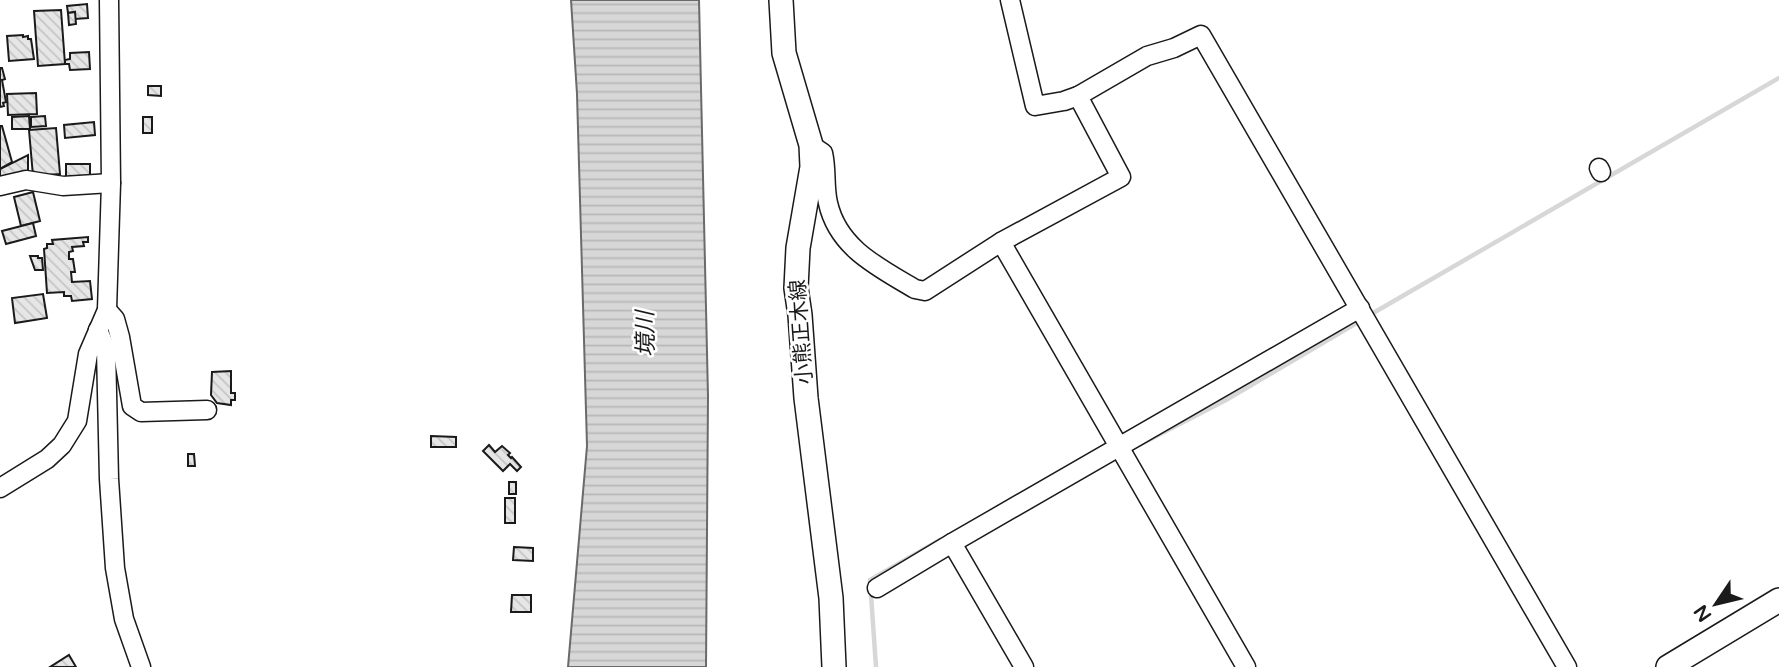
<svg xmlns="http://www.w3.org/2000/svg" width="1779" height="667" font-family="'Varela Round','Noto Sans JP',sans-serif">
	<defs>
		<pattern id="water-rules" width="6" height="5" patternUnits="userSpaceOnUse" patternTransform="scale(1.75)"><rect width="6" height="5" fill="#d7d7d7"/><path d="M0 2.5h6" fill="none" stroke="#b8b8b8"/></pattern>
		<pattern id="building-back-hatch" width="6" height="6" patternUnits="userSpaceOnUse" patternTransform="scale(1.75)"><rect width="6" height="6" fill="#e6e6e6"/><path d="M-1 5l2 2M0 0l6 6M5-1l2 2" fill="none" stroke="#c5c5c5"/></pattern>
	</defs>
	<rect width="100%" height="100%" fill="#fff"/>
	<path fill="url(#water-rules)" stroke="#6a6a6a" stroke-width="2" d="M 571,0 L 699,0 L 708,396 L 706,667 L 568,667 L 587,446 L 577,94 Z"/>
	<g fill="none" stroke-linecap="round" stroke-linejoin="round">
		<g stroke="#d7d7d7" stroke-width="4.5">
			<path d="M 1368,316 L 1779,78"/>
			<path d="M 1139,445 L 1226,400 L 1360,321"/>
			<path d="M 876,667 L 870,580 L 940,540"/>
		</g>
	</g>
	<g fill="url(#building-back-hatch)" stroke="#1a1a1a" stroke-width="2">
		<path d="M 87,4 L 88,18 L 75,19 L 75,12 L 68,13 L 67,6 Z"/>
		<path d="M 61,10 L 65,64 L 38,66 L 34,11 Z"/>
		<path d="M 75,12 L 76,24 L 69,25 L 68,13 Z"/>
		<path d="M 23,35 L 23,37 L 28,36 L 28,39 L 31,39 L 34,59 L 9,61 L 7,36 Z"/>
		<path d="M 89,52 L 90,69 L 70,70 L 69,64 L 65,64 L 65,60 L 70,59 L 70,53 Z"/>
		<path d="M 0,68 L 2,68 L 5,79 L 2,80 L 6,102 L 3,103 L 4,106 L 0,107 Z"/>
		<path d="M 148,86 L 161,86 L 161,96 L 148,95 Z"/>
		<path d="M 36,93 L 37,114 L 8,115 L 7,94 Z"/>
		<path d="M 29,116 L 30,129 L 12,129 L 12,117 Z"/>
		<path d="M 45,116 L 46,126 L 31,127 L 31,117 Z"/>
		<rect x="143" y="117" width="9" height="16"/>
		<path d="M 94,122 L 95,135 L 65,138 L 64,125 Z"/>
		<path d="M 0,126 L 2,126 L 12,162 L 0,169 Z"/>
		<path d="M 56,128 L 60,174 L 33,176 L 29,130 Z"/>
		<path d="M 28,155 L 28,174 L 0,180 L 0,169 Z"/>
		<path d="M 66,164 L 90,164 L 90,182 L 66,183 Z"/>
		<path d="M 33,192 L 40,221 L 21,226 L 14,197 Z"/>
		<path d="M 33,223 L 36,236 L 6,244 L 2,231 Z"/>
		<path d="M 88,237 L 88,242 L 83,242 L 84,246 L 72,247 L 73,251 L 69,252 L 69,259 L 73,259 L 75,272 L 71,272 L 72,282 L 90,281 L 92,299 L 72,301 L 71,296 L 64,296 L 64,292 L 47,293 L 44,249 L 47,248 L 47,244 L 53,244 L 52,240 Z"/>
		<path d="M 30,256 L 38,256 L 38,258 L 42,258 L 43,270 L 35,270 Z"/>
		<path d="M 43,294 L 47,318 L 15,323 L 12,298 Z"/>
		<path d="M 231,371 L 231,393 L 235,393 L 235,400 L 231,400 L 231,405 L 217,403 L 211,395 L 212,372 Z"/>
		<path d="M 431,436 L 456,437 L 456,447 L 431,447 Z"/>
		<path d="M 489,445 L 495,452 L 502,446 L 510,453 L 508,455 L 511,458 L 512,457 L 521,467 L 517,471 L 510,464 L 503,471 L 483,451 Z"/>
		<path d="M 188,454 L 194,454 L 195,466 L 188,466 Z"/>
		<rect x="509" y="482" width="7" height="12"/>
		<rect x="505" y="498" width="10" height="25"/>
		<path d="M 514,547 L 533,548 L 533,561 L 513,560 Z"/>
		<path d="M 512,595 L 531,595 L 531,612 L 511,612 Z"/>
		<path d="M 69,655 L 76,667 L 50,667 Z"/>
	</g>
	<g fill="none" stroke-linecap="round" stroke-linejoin="round">
		<defs>
			<g id="minor">
				<path d="M 1010,0 L 1035,106 L 1064,101 L 1078,96 L 1147,56 L 1174,48 L 1201,35 L 1567,667"/>
				<path d="M 811,145 L 823,153 C 827,170 824,186 828,203 C 838,248 878,267 915,289 L 925,291 L 1001,242 L 1121,177 L 1078,96"/>
				<path d="M 1599,168 L 1601,172"/>
				<path d="M 0,186 L 26,180 L 63,186 L 111,183"/>
				<path d="M 1001,242 L 1246,667"/>
				<path d="M 107,310 L 115,319 L 120,337 L 132,406 L 141,412 L 207,410"/>
				<path d="M 98,330 L 106,349 L 109,479 L 115,568 L 124,619 L 141,667"/>
				<path d="M 0,488 L 47,459 L 62,445 L 77,421 L 88,354 L 107,310 L 111,183 L 109,0"/>
				<path d="M 952,543 L 1024,667"/>
				<path d="M 877,588 L 952,543 L 1360,308"/>
			</g>
			<g id="major">
				<path d="M 781,0 L 784,53 L 811,145 L 812,167 L 798,248 L 796,288 L 800,315 L 806,398 L 831,598 L 834,667"/>
				<path d="M 1668,667 L 1779,600"/>
			</g>
		</defs>
		<use href="#minor" stroke="#1a1a1a" stroke-width="21"/>
		<use href="#major" stroke="#1a1a1a" stroke-width="26"/>
		<use href="#minor" stroke="#fff" stroke-width="18"/>
		<use href="#major" stroke="#fff" stroke-width="23"/>
	</g>
	<g text-anchor="middle" stroke-width="5" stroke-linejoin="round" paint-order="stroke">
		<g font-size="21" fill="#1a1a1a" stroke="#fff">
			<text transform="translate(801 332) rotate(-94)" y="7">小熊正木線</text>
		</g>
		<g font-size="23" font-style="italic" fill="#1a1a1a" stroke="#fff">
			<text transform="translate(645 334) rotate(-91)" y="8">境川</text>
		</g>
	</g>
	<g transform="translate(1716 604) rotate(235)" stroke="#ffffff" stroke-width="5" paint-order="stroke">
	<path d="M0-5L12 26L0 18L-12 26Z" fill="#1a1a1a"/>
	<text y="-10" font-size="19" font-weight="bold" text-anchor="middle" fill="#1a1a1a">N</text>
	</g>
</svg>
